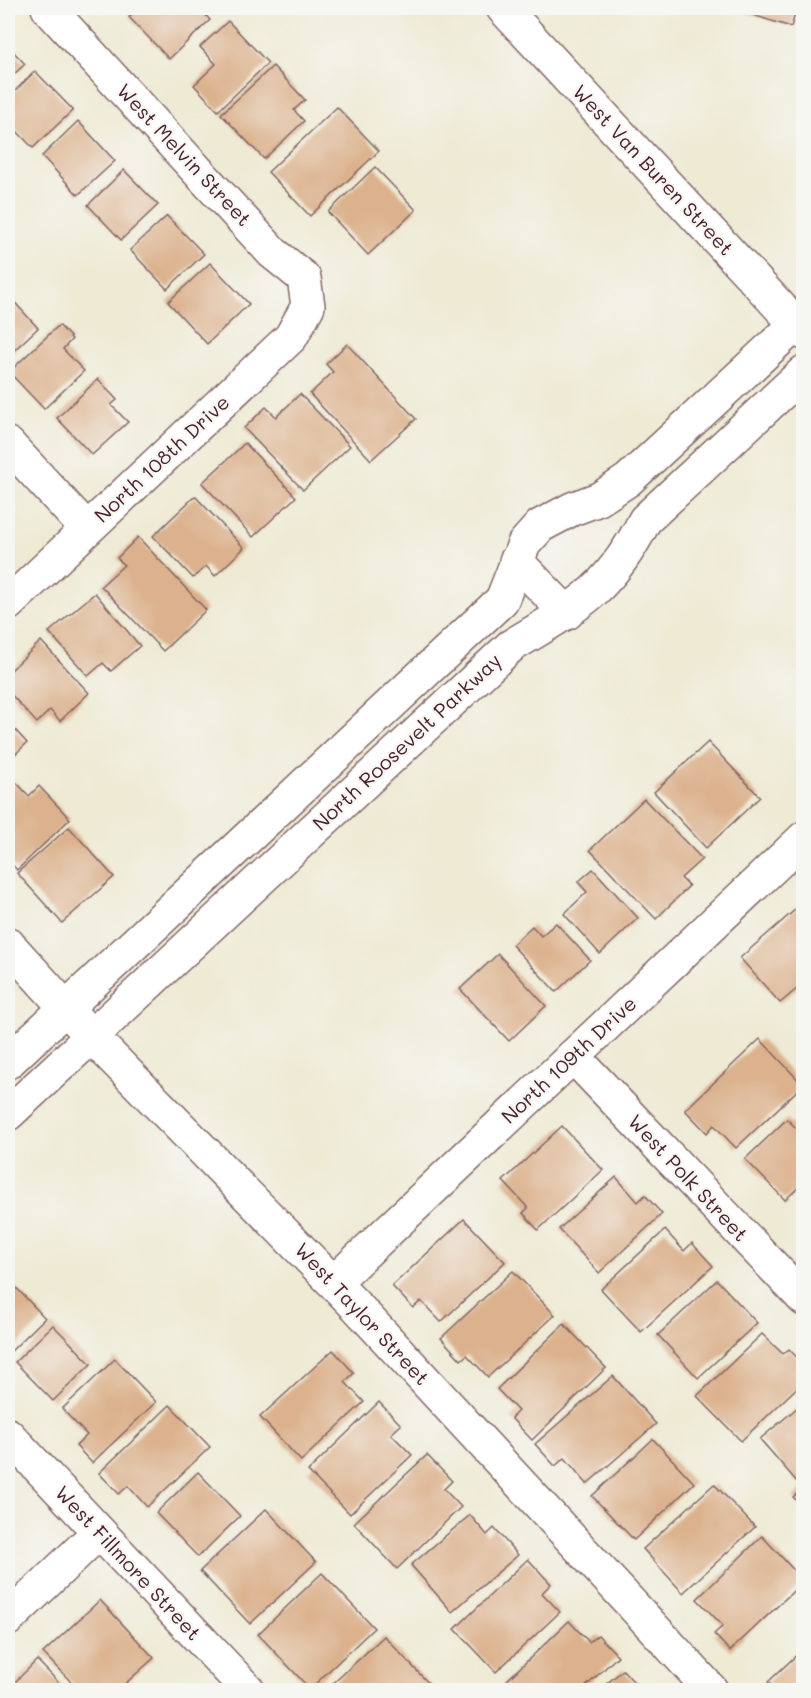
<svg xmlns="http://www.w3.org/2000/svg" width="811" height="1698" font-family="Mali,sans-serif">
	<rect width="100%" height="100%" fill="#f6f6f2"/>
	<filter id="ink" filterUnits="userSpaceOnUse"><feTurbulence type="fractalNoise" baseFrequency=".0167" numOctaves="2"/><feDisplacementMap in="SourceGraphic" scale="12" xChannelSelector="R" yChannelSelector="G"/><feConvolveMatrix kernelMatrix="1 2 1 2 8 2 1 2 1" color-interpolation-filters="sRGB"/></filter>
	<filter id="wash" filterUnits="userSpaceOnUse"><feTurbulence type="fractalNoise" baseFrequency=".008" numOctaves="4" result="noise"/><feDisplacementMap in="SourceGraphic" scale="24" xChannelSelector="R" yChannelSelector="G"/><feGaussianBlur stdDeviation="1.35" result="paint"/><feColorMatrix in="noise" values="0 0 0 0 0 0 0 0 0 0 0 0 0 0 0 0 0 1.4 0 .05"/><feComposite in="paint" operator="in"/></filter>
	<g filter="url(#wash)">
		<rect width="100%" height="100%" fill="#eeead4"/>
		<g id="blocks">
			<g fill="#dcb28e">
				<path d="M 138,8 L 199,8 L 210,20 L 169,59 L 129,17 Z"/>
				<path d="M 738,8 L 797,8 L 791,27 L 737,10 Z"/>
				<path d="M 228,21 L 268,63 L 218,111 L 194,85 L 216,64 L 200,47 Z"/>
				<path d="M 8,46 L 25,64 L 8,80 Z"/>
				<path d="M 273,66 L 305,100 L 294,110 L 304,121 L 264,159 L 221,114 Z"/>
				<path d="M 35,71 L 73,110 L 33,148 L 8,122 L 8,98 Z"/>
				<path d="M 337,107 L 379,151 L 310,216 L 268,172 Z"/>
				<path d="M 78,121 L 115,161 L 78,195 L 42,156 Z"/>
				<path d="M 375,167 L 416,210 L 368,255 L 328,212 Z"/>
				<path d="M 124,170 L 158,205 L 121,240 L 88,205 Z"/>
				<path d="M 167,216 L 204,254 L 167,289 L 130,250 Z"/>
				<path d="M 210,263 L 249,304 L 207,344 L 168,302 Z"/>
				<path d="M 8,295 L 38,328 L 8,356 Z"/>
				<path d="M 59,325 L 72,339 L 63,349 L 84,371 L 44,409 L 9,372 Z"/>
				<path d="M 347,344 L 416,419 L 371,460 L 310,394 L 333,372 L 326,364 Z"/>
				<path d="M 98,379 L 117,400 L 111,405 L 128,422 L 92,455 L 57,418 Z"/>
				<path d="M 300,394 L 350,446 L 303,490 L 244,428 L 266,407 L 276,417 Z"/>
				<path d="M 245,443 L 296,497 L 253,537 L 202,483 Z"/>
				<path d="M 195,496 L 244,548 L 215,576 L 206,566 L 193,578 L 153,536 Z"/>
				<path d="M 138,537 L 206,610 L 163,651 L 101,586 L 124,565 L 117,558 Z"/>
				<path d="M 95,593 L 140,646 L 111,671 L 103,663 L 88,676 L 49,632 Z"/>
				<path d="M 41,641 L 89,693 L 60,721 L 50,710 L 37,723 L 8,691 L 8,673 Z"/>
				<path d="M 8,722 L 27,743 L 8,761 Z"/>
				<path d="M 708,742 L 760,797 L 706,848 L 654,792 Z"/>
				<path d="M 16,782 L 29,796 L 39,786 L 70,819 L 17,870 L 8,860 L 8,790 Z"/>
				<path d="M 644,799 L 702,859 L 681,878 L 689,886 L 656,919 L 590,850 Z"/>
				<path d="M 69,827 L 114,877 L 62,923 L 17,873 Z"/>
				<path d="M 593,869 L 638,918 L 600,954 L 564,914 L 587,892 L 578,882 Z"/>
				<path d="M 804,902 L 804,983 L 780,1003 L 740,958 Z"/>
				<path d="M 556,923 L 590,960 L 556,992 L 512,945 L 532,926 L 541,936 Z"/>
				<path d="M 498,954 L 546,1006 L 509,1041 L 460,989 Z"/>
				<path d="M 760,1039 L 803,1085 L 736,1148 L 714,1125 L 707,1133 L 685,1110 Z"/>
				<path d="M 787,1119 L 804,1136 L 804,1182 L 785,1200 L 745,1159 Z"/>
				<path d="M 562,1126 L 603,1170 L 538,1230 L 523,1213 L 528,1208 L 503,1181 Z"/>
				<path d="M 616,1177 L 638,1202 L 645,1195 L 662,1214 L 599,1273 L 559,1229 Z"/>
				<path d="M 464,1219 L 505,1262 L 441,1322 L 421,1301 L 413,1308 L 392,1286 Z"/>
				<path d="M 665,1230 L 684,1251 L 692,1243 L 713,1266 L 641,1332 L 601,1289 Z"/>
				<path d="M 513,1271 L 555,1315 L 488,1377 L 467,1355 L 461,1360 L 441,1338 Z"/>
				<path d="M 8,1279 L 45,1318 L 9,1353 L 8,1351 Z"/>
				<path d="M 717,1280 L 757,1323 L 698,1378 L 658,1335 Z"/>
				<path d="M 564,1324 L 606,1368 L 532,1440 L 511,1418 L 518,1411 L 497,1389 Z"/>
				<path d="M 53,1325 L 91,1364 L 53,1401 L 15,1362 Z"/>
				<path d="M 762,1334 L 783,1354 L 789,1349 L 804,1365 L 804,1381 L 741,1441 L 697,1396 Z"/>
				<path d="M 333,1350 L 354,1373 L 345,1382 L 364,1402 L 301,1461 L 260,1417 Z"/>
				<path d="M 115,1359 L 156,1402 L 92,1463 L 76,1446 L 87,1435 L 62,1409 Z"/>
				<path d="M 613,1376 L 656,1424 L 587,1484 L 565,1458 L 555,1466 L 535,1444 Z"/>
				<path d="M 379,1402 L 401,1425 L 391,1434 L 412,1455 L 350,1514 L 308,1471 Z"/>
				<path d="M 804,1402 L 804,1478 L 798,1483 L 760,1439 Z"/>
				<path d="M 170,1405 L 210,1447 L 147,1507 L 128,1486 L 119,1494 L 99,1473 Z"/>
				<path d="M 653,1439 L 694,1483 L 634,1540 L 592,1496 Z"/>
				<path d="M 427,1455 L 452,1481 L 444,1489 L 461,1507 L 397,1569 L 354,1523 Z"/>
				<path d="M 198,1472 L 240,1516 L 198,1557 L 156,1513 Z"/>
				<path d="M 714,1484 L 755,1527 L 683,1593 L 643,1549 Z"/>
				<path d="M 804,1487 L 804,1508 L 793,1497 Z"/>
				<path d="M 266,1509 L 316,1562 L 250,1624 L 200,1571 Z"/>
				<path d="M 470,1515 L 487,1535 L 494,1528 L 518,1555 L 452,1612 L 411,1565 Z"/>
				<path d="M 762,1536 L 804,1581 L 730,1651 L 714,1634 L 723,1626 L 697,1599 Z"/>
				<path d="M 528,1559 L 551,1584 L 542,1593 L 560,1612 L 496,1672 L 455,1629 Z"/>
				<path d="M 322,1573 L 374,1628 L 310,1689 L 258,1634 Z"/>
				<path d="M 100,1600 L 154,1658 L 118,1690 L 79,1690 L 43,1653 Z"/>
				<path d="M 569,1621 L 589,1642 L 598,1635 L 618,1656 L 582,1690 L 509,1690 L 503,1684 Z"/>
				<path d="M 384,1636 L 435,1690 L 326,1690 Z"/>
				<path d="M 804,1648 L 804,1690 L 775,1690 L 768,1682 Z"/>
				<path d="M 37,1660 L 66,1690 L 8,1690 L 8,1689 Z"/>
				<path d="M 623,1670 L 641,1690 L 599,1690 Z"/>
			</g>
		</g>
	</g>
	<g filter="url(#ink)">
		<use href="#blocks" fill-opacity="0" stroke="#836666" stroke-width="1.5"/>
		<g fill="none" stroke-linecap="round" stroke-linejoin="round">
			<defs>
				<g id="minor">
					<path d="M 8,444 L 87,529"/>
					<path d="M 516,561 L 567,613"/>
					<path d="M 8,604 L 291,337 L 308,306 L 304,278 L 273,253 L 48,8"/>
					<path d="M 8,944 L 92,1037 L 359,1309 L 711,1690"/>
					<path d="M 573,1056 L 804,1299"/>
					<path d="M 8,1062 L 502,600 L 524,544 L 540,526 L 572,509 L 599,499 L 628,480 L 804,317"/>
					<path d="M 8,1114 L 511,646 C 577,606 608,592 645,520 L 804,372"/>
					<path d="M 334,1282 L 804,838"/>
					<path d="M 8,1435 L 248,1690"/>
					<path d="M 8,1619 L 99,1532"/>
				</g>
				<path id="major" d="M 503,8 L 804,333"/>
			</defs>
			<use href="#minor" stroke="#836666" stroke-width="36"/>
			<use href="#major" stroke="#836666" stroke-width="36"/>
			<use href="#minor" stroke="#fff" stroke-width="33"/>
			<use href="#major" stroke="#fff" stroke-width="33"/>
		</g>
	</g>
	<g text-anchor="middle" stroke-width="4.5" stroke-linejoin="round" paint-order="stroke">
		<g font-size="20" fill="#4a1f2b" stroke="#f6f6f2">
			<text transform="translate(184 155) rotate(47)" y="7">West Melvin Street</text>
			<text transform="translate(653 170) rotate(47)" y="7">West Van Buren Street</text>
			<text transform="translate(162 459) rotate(-43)" y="7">North 108th Drive</text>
			<text transform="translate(407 742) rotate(-43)" y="7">North Roosevelt Parkway</text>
			<text transform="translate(569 1060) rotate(-43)" y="7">North 109th Drive</text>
			<text transform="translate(688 1178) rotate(47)" y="7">West Polk Street</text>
			<text transform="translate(362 1314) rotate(47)" y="7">West Taylor Street</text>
			<text transform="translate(128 1563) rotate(47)" y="7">West Fillmore Street</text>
		</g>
	</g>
	<rect width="811" height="1698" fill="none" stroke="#f6f6f2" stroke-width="30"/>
</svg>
